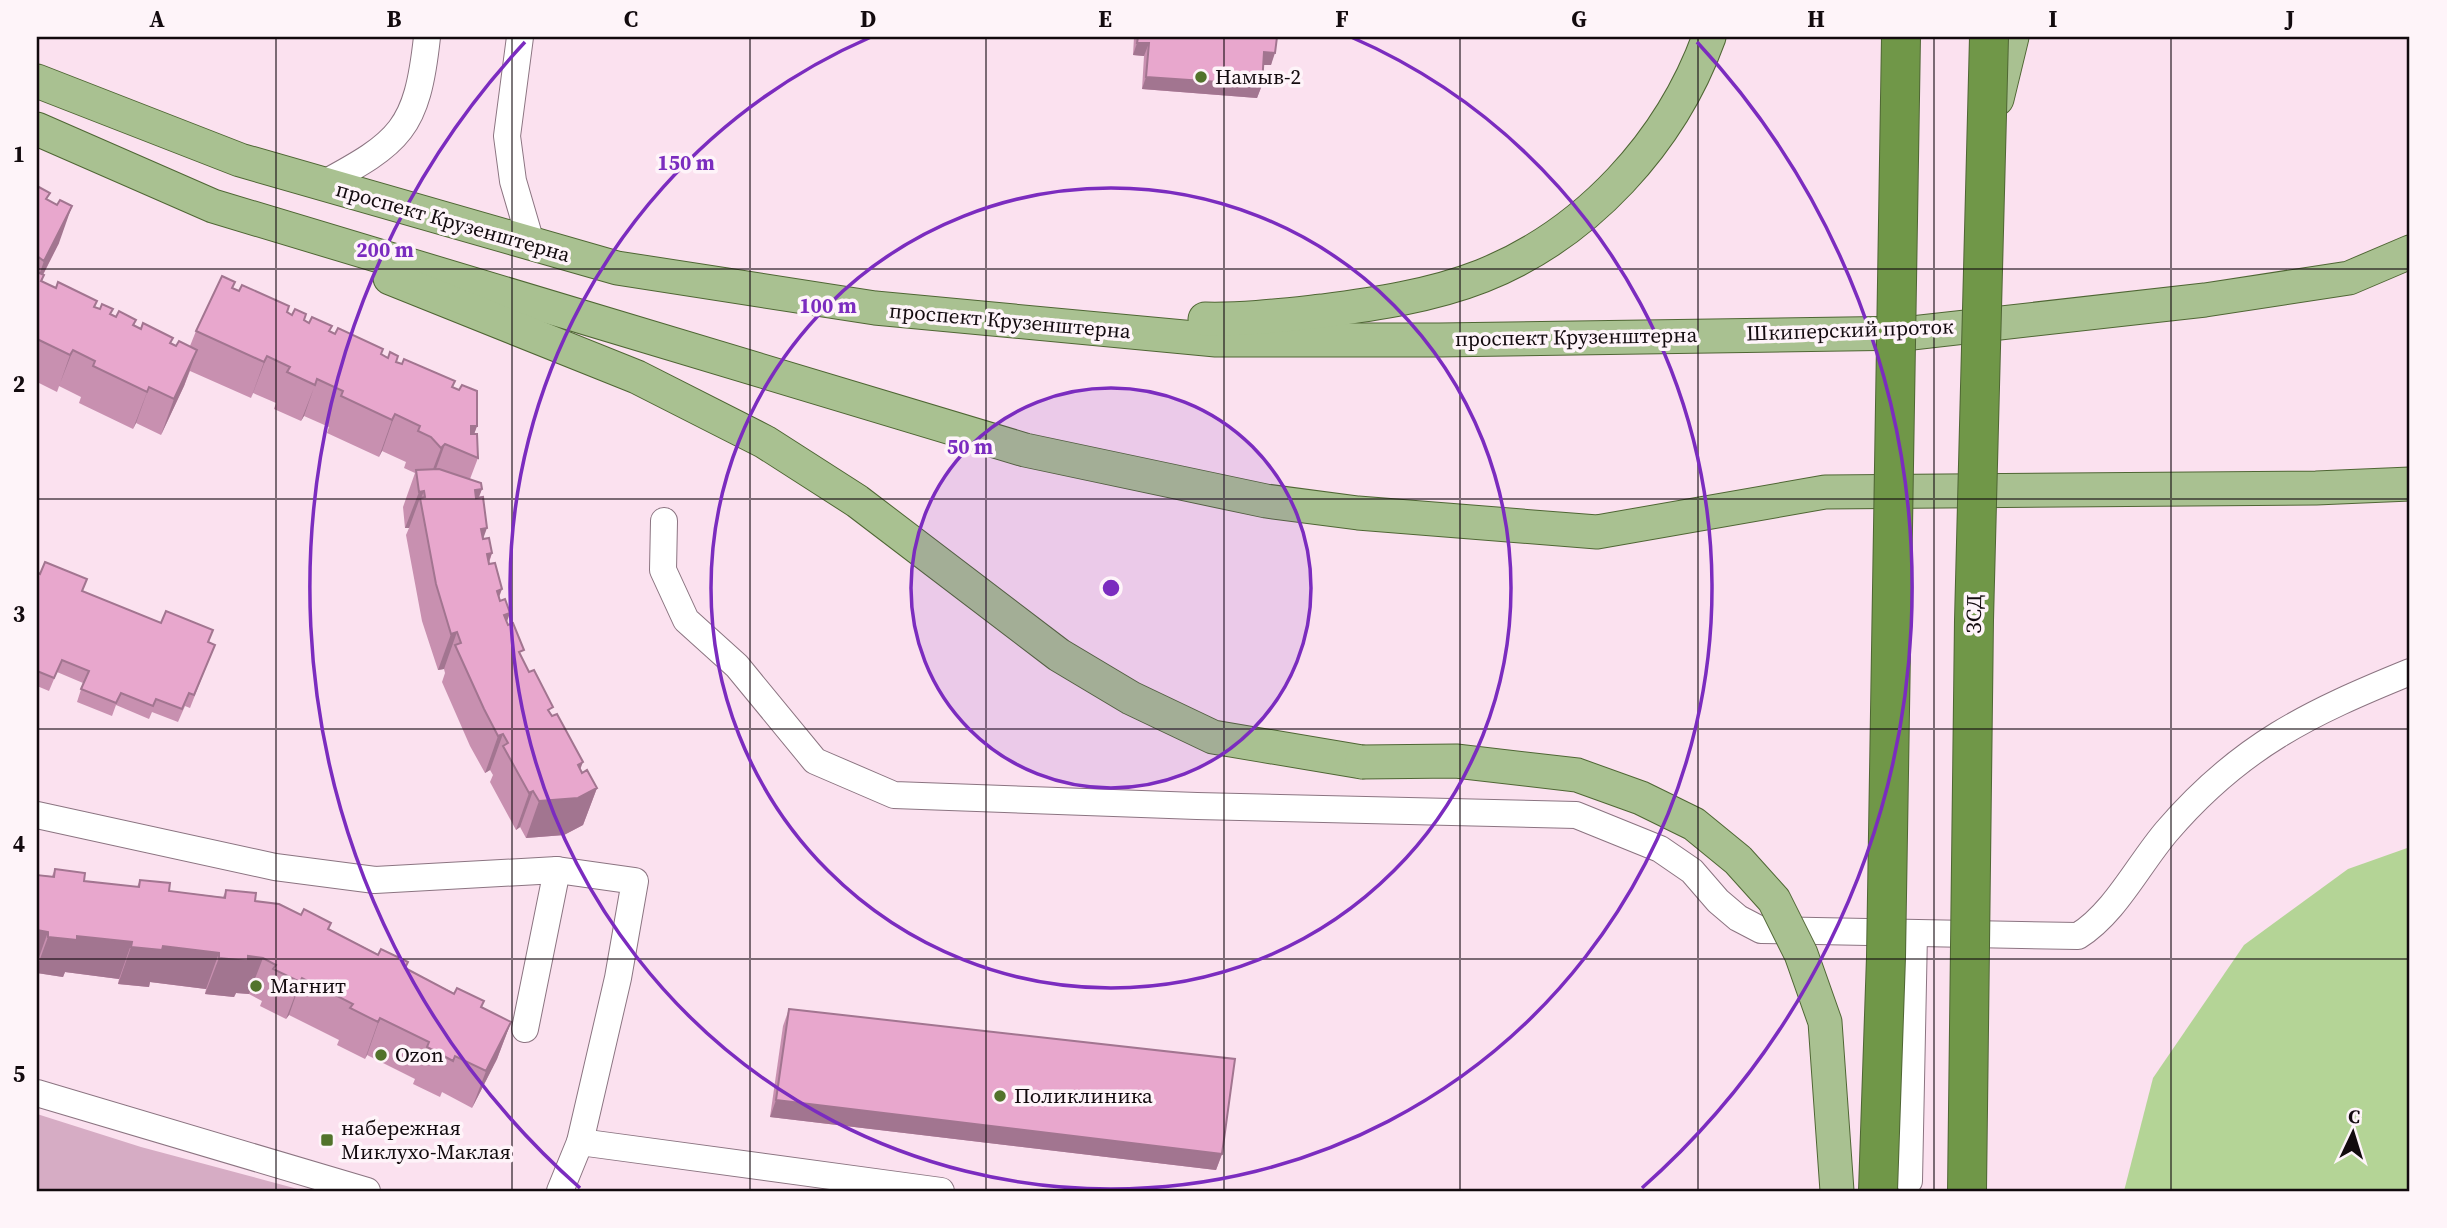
<svg xmlns="http://www.w3.org/2000/svg" width="2447" height="1228" font-family="'Source Serif 4',serif">
	<rect width="100%" height="100%" fill="#fbe1ef"/>
	<path fill="#d6acc4" d="M 37,1114 L 141,1147 L 305,1191 L 37,1191 Z"/>
	<path fill="#b4d496" d="M 2410,847 L 2410,1191 L 2124,1191 L 2153,1078 L 2244,945 L 2348,869 Z"/>
	<g fill="none" stroke-linecap="round" stroke-linejoin="round">
		<defs>
			<g id="minor">
				<path d="M 520,37 L 507,136 L 513,181 L 532,246"/>
				<path d="M 321,185 C 401,142 417,129 427,37"/>
				<path d="M 664,521 L 663,570 L 686,620 L 737,666 L 815,761 L 894,795 L 1197,806 L 1576,815 L 1660,849 L 1692,871 L 1718,901 L 1738,918 L 1761,930 L 2078,936 C 2115,913 2138,865 2167,831 C 2240,746 2309,713 2410,672"/>
				<path d="M 37,815 L 275,867 L 375,880 L 557,870 L 635,881 L 618,978 L 580,1142 L 560,1191"/>
				<path d="M 525,1029 L 557,870"/>
				<path d="M 37,1093 L 367,1191"/>
				<path d="M 580,1142 L 941,1191"/>
				<path d="M 1909,1181 L 1914,933"/>
			</g>
			<g id="major">
				<path d="M 37,81 L 240,160 L 617,268 L 875,308 L 1216,340 L 1439,340 L 1912,333 L 2205,300 L 2349,278 L 2410,252"/>
				<path d="M 1997,99 L 2012,37"/>
				<path d="M 37,129 L 213,206 L 1025,450 L 1266,501 L 1358,513 L 1597,532 L 1825,492 L 2316,488 L 2410,484"/>
				<path d="M 390,278 L 637,377 L 765,442 L 857,501 L 1059,655 L 1131,698 L 1213,737 L 1362,762"/>
				<path d="M 1205,319 C 1243,320 1284,315 1322,311 C 1375,304 1431,296 1482,276 C 1587,234 1671,142 1709,37"/>
			</g>
		</defs>
		<use href="#minor" stroke="#8b7481" stroke-width="28"/>
		<use href="#major" stroke="#4f6634" stroke-width="35"/>
		<use href="#minor" stroke="#fff" stroke-width="26"/>
		<use href="#major" stroke="#a9c191" stroke-width="33"/>
		<defs>
			<path id="major-bridge" d="M 1362,762 L 1456,761 L 1577,775 L 1641,798 L 1694,824 L 1738,860 L 1774,900 L 1801,954 L 1825,1022 L 1837,1191"/>
			<g id="highway-bridge">
				<path d="M 1878,1191 L 1886,957 L 1901,37"/>
				<path d="M 1967,1191 L 1974,620 L 1989,37"/>
			</g>
		</defs>
		<use href="#major-bridge" stroke="#4f6634" stroke-width="35" stroke-linecap="butt"/>
		<use href="#highway-bridge" stroke="#4f6634" stroke-width="40" stroke-linecap="butt"/>
		<use href="#major-bridge" stroke="#a9c191" stroke-width="33"/>
		<use href="#highway-bridge" stroke="#709748" stroke-width="38"/>
	</g>
	<g fill="#c890b0">
		<path d="M 1134,37 L 1277,37 L 1271,65 L 1263,65 L 1262,85 L 1257,98 L 1142,89 L 1144,56 L 1133,55 Z"/>
		<path d="M 37,186 L 47,200 L 59,243 L 43,275 L 44,275 L 42,281 L 56,288 L 97,301 L 94,307 L 116,317 L 136,320 L 134,326 L 176,346 L 190,346 L 196,331 L 233,288 L 453,387 L 477,426 L 474,434 L 478,458 L 470,479 L 482,489 L 478,498 L 483,538 L 492,553 L 489,563 L 507,622 L 521,657 L 582,773 L 597,788 L 583,825 L 564,835 L 526,838 L 520,827 L 516,830 L 490,782 L 493,775 L 490,770 L 485,773 L 470,746 L 442,682 L 445,673 L 444,669 L 438,670 L 422,621 L 406,535 L 409,528 L 405,528 L 403,507 L 415,473 L 404,468 L 406,462 L 382,451 L 379,457 L 327,433 L 329,427 L 304,416 L 301,421 L 274,409 L 276,403 L 253,393 L 251,398 L 190,371 L 184,386 L 161,435 L 136,423 L 133,429 L 79,403 L 81,397 L 59,386 L 57,392 L 37,382 Z"/>
		<path d="M 37,572 L 40,574 L 87,579 L 82,591 L 209,642 L 210,657 L 190,708 L 185,706 L 178,722 L 152,712 L 149,719 L 116,705 L 112,716 L 77,702 L 83,683 L 57,672 L 49,691 L 37,686 Z"/>
		<path d="M 55,869 L 84,881 L 137,887 L 140,880 L 169,891 L 223,897 L 226,890 L 329,929 L 511,1022 L 497,1059 L 472,1108 L 442,1092 L 440,1097 L 413,1084 L 415,1079 L 367,1055 L 365,1059 L 337,1045 L 339,1040 L 289,1015 L 286,1019 L 260,1006 L 262,1001 L 249,994 L 236,993 L 234,997 L 205,994 L 206,989 L 150,982 L 149,987 L 118,984 L 119,979 L 65,972 L 63,977 L 37,973 L 37,875 L 52,876 Z"/>
		<path d="M 789,1009 L 1222,1154 L 1216,1170 L 770,1117 L 783,1026 Z"/>
	</g>
	<g fill="#a27590">
		<path d="M 1137,43 L 1149,43 L 1144,56 L 1133,55 Z"/>
		<path d="M 1264,52 L 1275,53 L 1271,65 L 1259,65 Z"/>
		<path d="M 1146,77 L 1262,85 L 1257,98 L 1142,89 Z"/>
		<path d="M 72,206 L 59,243 L 37,286 L 37,281 L 44,261 Z"/>
		<path d="M 73,350 L 59,386 L 57,392 L 70,355 Z"/>
		<path d="M 197,350 L 184,386 L 161,435 L 174,399 Z"/>
		<path d="M 267,356 L 253,393 L 251,398 L 264,362 Z"/>
		<path d="M 317,379 L 304,416 L 301,421 L 315,385 Z"/>
		<path d="M 149,387 L 136,423 L 133,429 L 147,392 Z"/>
		<path d="M 395,414 L 382,451 L 379,457 L 392,420 Z"/>
		<path d="M 471,426 L 477,426 L 467,454 Z"/>
		<path d="M 445,444 L 432,480 L 427,485 L 441,448 Z"/>
		<path d="M 482,489 L 468,526 L 475,490 Z"/>
		<path d="M 424,491 L 420,501 L 420,498 L 409,528 L 405,528 L 419,492 Z"/>
		<path d="M 487,528 L 474,564 L 481,529 Z"/>
		<path d="M 492,553 L 479,589 L 487,554 Z"/>
		<path d="M 502,589 L 489,625 L 497,591 Z"/>
		<path d="M 510,613 L 497,650 L 504,615 Z"/>
		<path d="M 457,632 L 444,669 L 438,670 L 451,634 Z"/>
		<path d="M 503,734 L 490,770 L 485,773 L 498,736 Z"/>
		<path d="M 583,762 L 569,799 L 597,788 L 583,825 L 564,835 L 526,838 L 539,801 L 578,765 Z"/>
		<path d="M 533,791 L 520,827 L 516,830 L 529,793 Z"/>
		<path d="M 37,930 L 48,932 L 37,963 Z"/>
		<path d="M 77,936 L 132,942 L 119,979 L 65,972 L 63,977 L 37,973 L 37,967 L 48,937 Z"/>
		<path d="M 163,946 L 219,953 L 206,989 L 150,982 L 149,987 L 118,984 L 131,947 Z"/>
		<path d="M 248,956 L 263,958 L 249,994 L 236,993 L 234,997 L 205,994 L 219,958 Z"/>
		<path d="M 302,978 L 289,1015 L 286,1019 L 300,982 Z"/>
		<path d="M 380,1018 L 367,1055 L 365,1059 L 378,1022 Z"/>
		<path d="M 511,1022 L 497,1059 L 472,1108 L 486,1071 Z"/>
		<path d="M 776,1100 L 1222,1154 L 1216,1170 L 770,1117 Z"/>
	</g>
	<g fill="#e8a7cd" stroke="#a27590" stroke-width="2">
		<path d="M 1138,37 L 1277,37 L 1275,53 L 1264,52 L 1262,85 L 1146,77 L 1149,43 L 1137,43 Z"/>
		<path d="M 37,186 L 50,193 L 46,199 L 57,205 L 60,200 L 72,206 L 44,261 L 37,256 Z"/>
		<path d="M 37,272 L 44,275 L 41,281 L 56,288 L 58,282 L 97,301 L 94,307 L 100,309 L 102,304 L 113,309 L 110,314 L 116,317 L 119,311 L 136,320 L 133,325 L 141,329 L 143,323 L 173,338 L 170,343 L 176,346 L 179,341 L 197,350 L 174,399 L 149,387 L 147,392 L 93,366 L 95,361 L 73,350 L 70,355 L 37,339 Z"/>
		<path d="M 222,276 L 235,282 L 232,288 L 239,291 L 242,285 L 289,306 L 287,312 L 292,315 L 295,309 L 306,314 L 304,320 L 309,323 L 312,317 L 332,326 L 329,331 L 335,334 L 338,328 L 383,349 L 381,354 L 388,358 L 390,352 L 398,356 L 396,362 L 402,364 L 404,359 L 455,381 L 452,387 L 459,390 L 462,385 L 477,391 L 477,426 L 471,426 L 471,434 L 477,434 L 478,458 L 445,444 L 441,448 L 431,437 L 418,431 L 420,426 L 395,414 L 392,420 L 341,396 L 343,391 L 317,379 L 315,385 L 287,372 L 290,367 L 267,356 L 264,362 L 196,331 Z"/>
		<path d="M 439,469 L 481,483 L 482,489 L 475,490 L 476,498 L 483,497 L 487,528 L 481,529 L 483,539 L 489,538 L 492,553 L 487,554 L 489,564 L 495,563 L 502,589 L 497,591 L 500,601 L 505,599 L 510,613 L 504,615 L 508,625 L 513,623 L 524,650 L 519,652 L 529,672 L 534,670 L 553,707 L 548,710 L 552,716 L 557,714 L 583,762 L 578,765 L 582,773 L 587,770 L 597,788 L 578,798 L 539,801 L 533,791 L 529,793 L 503,746 L 508,743 L 503,734 L 498,736 L 484,709 L 455,645 L 461,643 L 457,632 L 451,634 L 436,584 L 420,498 L 425,497 L 424,491 L 419,492 L 416,470 Z"/>
		<path d="M 45,562 L 87,579 L 82,591 L 161,623 L 166,611 L 213,630 L 208,642 L 215,645 L 194,695 L 189,693 L 182,709 L 156,699 L 153,706 L 121,693 L 116,703 L 81,689 L 89,671 L 62,660 L 54,678 L 37,671 L 37,572 L 40,574 Z"/>
		<path d="M 55,869 L 85,873 L 84,881 L 139,887 L 140,880 L 170,883 L 169,891 L 225,898 L 226,890 L 256,893 L 255,901 L 279,904 L 301,915 L 304,909 L 331,923 L 328,929 L 378,955 L 381,949 L 408,962 L 405,968 L 454,994 L 457,988 L 484,1001 L 481,1007 L 511,1022 L 486,1071 L 455,1056 L 453,1061 L 427,1047 L 429,1042 L 380,1018 L 378,1022 L 350,1008 L 353,1004 L 302,978 L 300,982 L 273,969 L 276,965 L 263,958 L 248,956 L 248,961 L 219,958 L 219,953 L 163,946 L 162,950 L 131,947 L 132,942 L 77,936 L 77,940 L 48,937 L 48,932 L 37,930 L 37,875 L 54,877 Z"/>
		<path d="M 789,1009 L 1235,1059 L 1222,1154 L 776,1100 Z"/>
	</g>
	<path fill="none" stroke="#120a0e" stroke-width="2" stroke-opacity="0.55" d="M 276,37 L 276,1191M 512,37 L 512,1191M 750,37 L 750,1191M 986,37 L 986,1191M 1224,37 L 1224,1191M 1460,37 L 1460,1191M 1698,37 L 1698,1191M 1934,37 L 1934,1191M 2171,37 L 2171,1191M 37,269 L 2410,269M 37,499 L 2410,499M 37,729 L 2410,729M 37,959 L 2410,959"/>
	<circle cx="1111" cy="588" r="200" fill="#7b2cbf" fill-opacity=".12"/>
	<g fill="none" stroke="#7b2cbf" stroke-width="3.5">
		<circle cx="1111" cy="588" r="200"/>
		<circle cx="1111" cy="588" r="400"/>
		<path d="M1351 37A601 601 0 1 1 871 37"/>
		<path d="M580 1188A801 801 0 0 1 525 42M1697 42A801 801 0 0 1 1642 1188"/>
	</g>
	<g fill="#52732b" stroke="#fef4f9" stroke-width="2.5">
		<circle cx="1201" cy="77" r="7"/>
		<circle cx="256" cy="986" r="7"/>
		<circle cx="381" cy="1055" r="7"/>
		<circle cx="1000" cy="1096" r="7"/>
		<rect x="320" y="1133" width="14" height="14" rx="3.5"/>
	</g>
	<g text-anchor="middle" stroke-width="7" stroke-linejoin="round" paint-order="stroke">
		<g font-size="21" fill="#120a0e" stroke="#fef4f9" text-anchor="start">
			<text x="1215" y="84">Намыв-2</text>
			<text x="270" y="993">Магнит</text>
			<text x="395" y="1062">Ozon</text>
			<text x="1014" y="1103">Поликлиника</text>
			<text x="341" y="1135">набережная<tspan x="341" dy="24">Миклухо-Маклая</tspan></text>
		</g>
		<g font-size="21" fill="#120a0e" stroke="#fef4f9">
			<text transform="translate(453 222) rotate(16)" y="7">проспект Крузенштерна</text>
			<text transform="translate(1010 321) rotate(5)" y="7">проспект Крузенштерна</text>
			<text transform="translate(1850 330) rotate(-2)" y="7">Шкиперский проток</text>
			<text transform="translate(1576 337) rotate(-1)" y="7">проспект Крузенштерна</text>
			<text transform="translate(1974 614) rotate(-89)" y="7">ЗСД</text>
		</g>
	</g>
	<circle cx="1111" cy="588" r="10" fill="#7b2cbf" stroke="#fef4f9" stroke-width="3.5"/>
	<g font-size="21" text-anchor="middle" font-weight="bold" fill="#7b2cbf" stroke="#fef4f9" stroke-width="7" stroke-linejoin="round" paint-order="stroke">
		<text x="686" y="170">150 m</text>
		<text x="385" y="257">200 m</text>
		<text x="828" y="313">100 m</text>
		<text x="970" y="454">50 m</text>
	</g>
	<rect width="2447" height="1228" fill="none" stroke="#fef4f9" stroke-width="77"/>
	<g transform="translate(2353 1133) rotate(4)" stroke="#fef4f9" stroke-width="5" paint-order="stroke">
	<path d="M0-5L12 26L0 18L-12 26Z" fill="#120a0e"/>
	<text y="-10" font-size="19" font-weight="bold" text-anchor="middle" fill="#120a0e">С</text>
	</g>
	<rect x="38" y="38" width="2370" height="1152" fill="none" stroke="#120a0e" stroke-width="2.5"/>
	<g font-size="23" text-anchor="middle" font-weight="bold" fill="#120a0e">
		<text x="157" y="27">A</text>
		<text x="394" y="27">B</text>
		<text x="631" y="27">C</text>
		<text x="868" y="27">D</text>
		<text x="1105" y="27">E</text>
		<text x="1342" y="27">F</text>
		<text x="1579" y="27">G</text>
		<text x="1816" y="27">H</text>
		<text x="2053" y="27">I</text>
		<text x="2290" y="27">J</text>
		<text x="19" y="162">1</text>
		<text x="19" y="392">2</text>
		<text x="19" y="622">3</text>
		<text x="19" y="852">4</text>
		<text x="19" y="1082">5</text>
	</g>
</svg>
